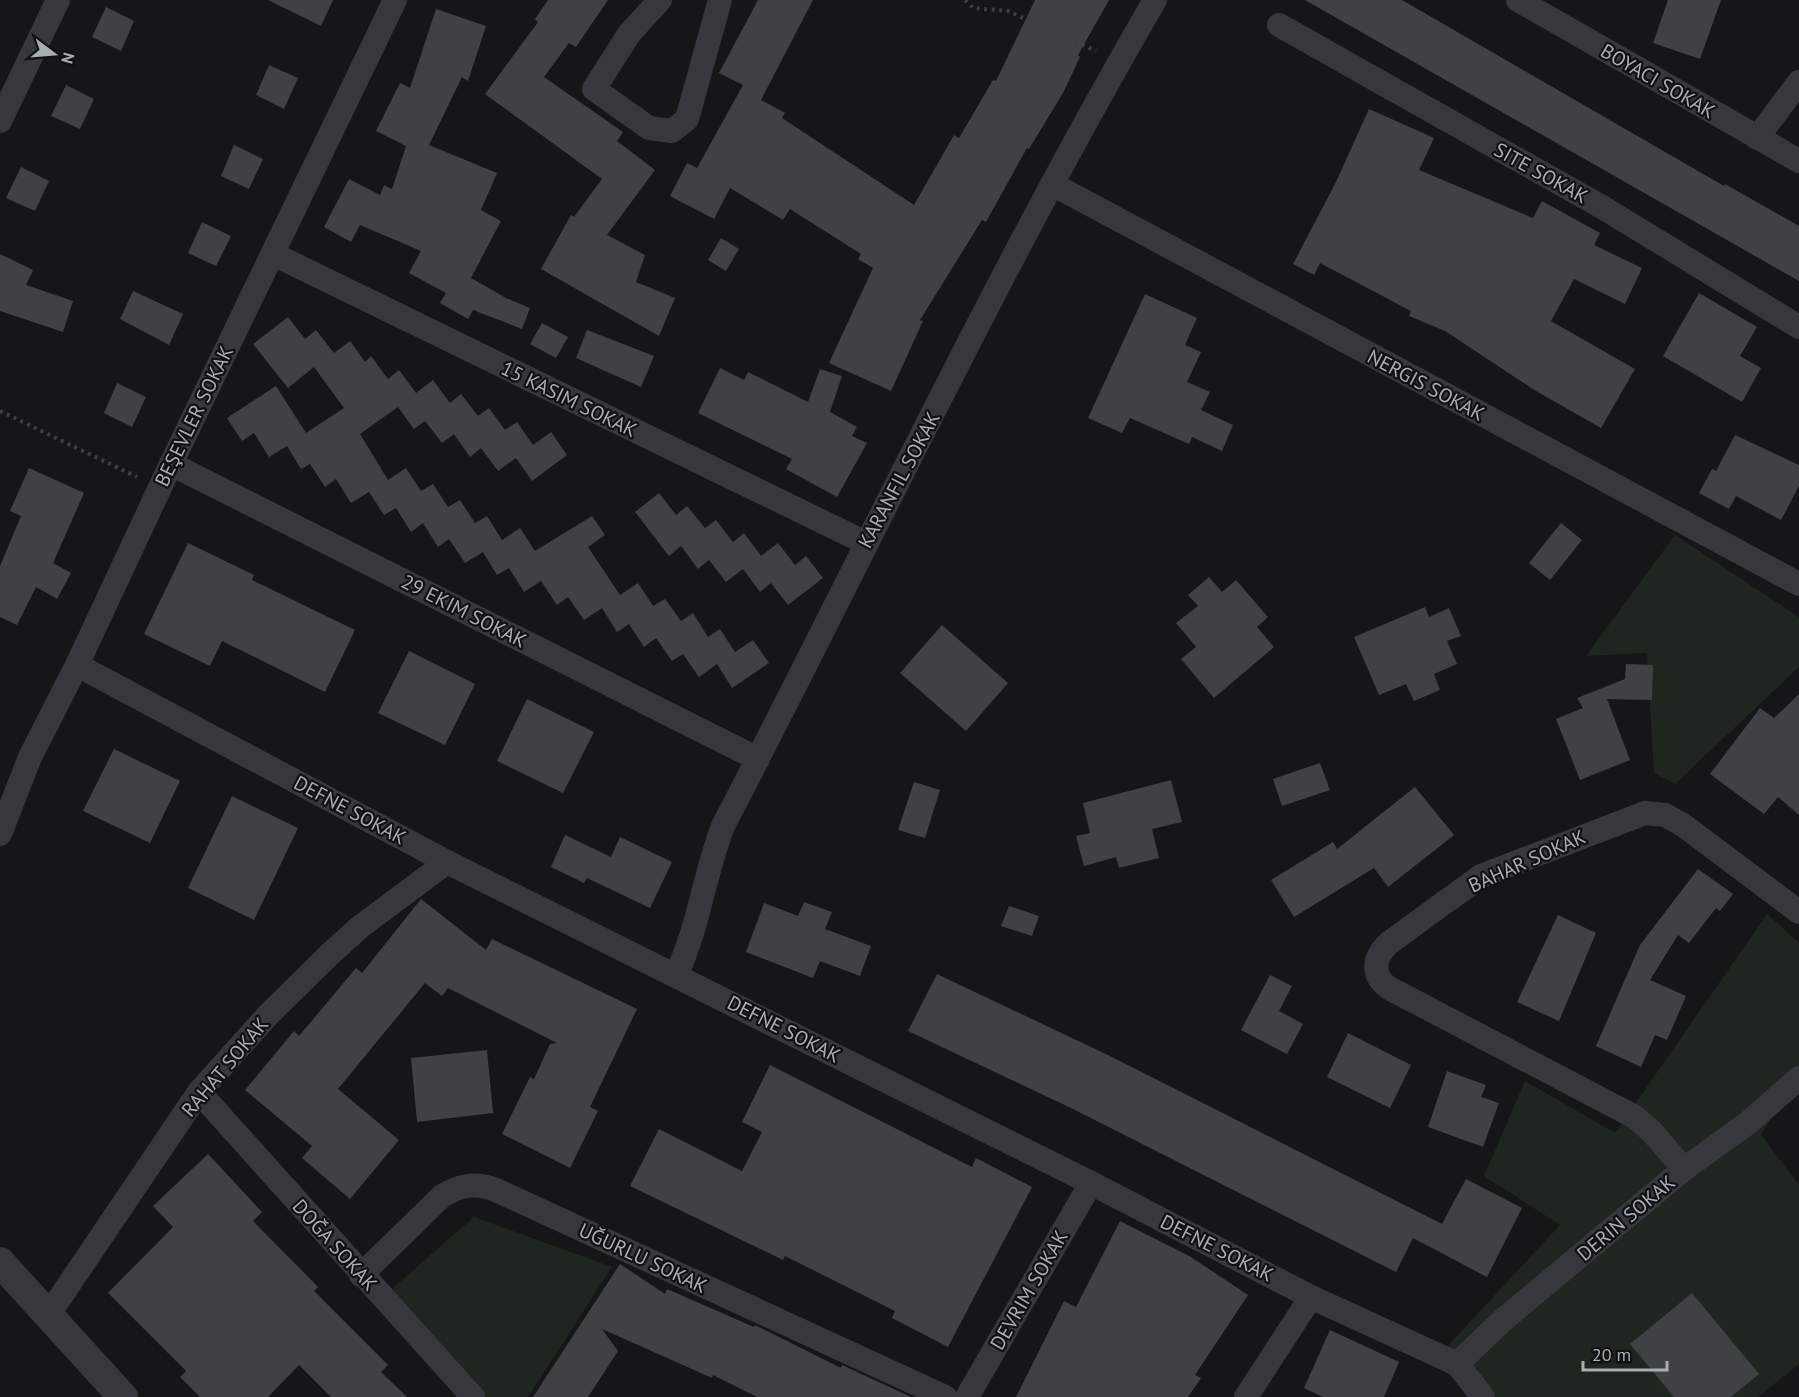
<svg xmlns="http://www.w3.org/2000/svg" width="1799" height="1397" font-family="'PT Sans',sans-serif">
	<rect width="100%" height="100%" fill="#161618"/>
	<g fill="#1e261f">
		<path d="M 1675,535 L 1799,617 L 1799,667 L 1675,784 L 1654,773 L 1647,653 L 1586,656 Z"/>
		<path d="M 1767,914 L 1799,943 L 1799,1071 L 1761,1135 L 1799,1185 L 1799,1364 L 1758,1397 L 1489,1397 L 1444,1350 L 1560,1225 L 1484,1176 L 1525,1081 L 1615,1133 Z"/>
		<path d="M 474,1217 L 612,1267 L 528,1397 L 470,1397 L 392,1312 L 394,1287 Z"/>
	</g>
	<g fill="#404145">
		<path d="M 268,0 L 333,0 L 321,26 Z"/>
		<path d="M 548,0 L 608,0 L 576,47 L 569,43 L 544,77 L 623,132 L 617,141 L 655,170 L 607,235 L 645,255 L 636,282 L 675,298 L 659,336 L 541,269 L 571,215 L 574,217 L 602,179 L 485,94 L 538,22 L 535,19 Z"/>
		<path d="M 758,0 L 813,0 L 761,100 L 785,113 L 782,118 L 914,205 L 954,135 L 959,138 L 993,80 L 996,81 L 1035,0 L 1109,0 L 1078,55 L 1080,57 L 1063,93 L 1029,149 L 1027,148 L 986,222 L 982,220 L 920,320 L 923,321 L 891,391 L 829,363 L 873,268 L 858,259 L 861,254 L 790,209 L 783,220 L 730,188 L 714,219 L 670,196 L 687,163 L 697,168 L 743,85 L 719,73 Z"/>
		<path d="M 1305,0 L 1402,0 L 1724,186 L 1725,184 L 1799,226 L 1799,281 Z"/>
		<path d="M 1668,0 L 1721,0 L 1700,59 L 1653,43 Z"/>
		<path d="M 106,7 L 134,21 L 121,51 L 92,37 Z"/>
		<path d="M 436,9 L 486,26 L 468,81 L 462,77 L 429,145 L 497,173 L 481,210 L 501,221 L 471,278 L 506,298 L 530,308 L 522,329 L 473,310 L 468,319 L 440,303 L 446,293 L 409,273 L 421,251 L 360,225 L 351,242 L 324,227 L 349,179 L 380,195 L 384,185 L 392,189 L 406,146 L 376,131 L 400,83 L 410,88 Z"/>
		<path d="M 269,65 L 298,78 L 284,109 L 256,95 Z"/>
		<path d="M 66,85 L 94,99 L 80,129 L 51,116 Z"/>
		<path d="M 1369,109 L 1434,138 L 1419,170 L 1533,218 L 1542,201 L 1600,233 L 1594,245 L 1642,268 L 1625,304 L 1574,279 L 1551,321 L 1635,369 L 1601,428 L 1536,391 L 1445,331 L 1409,316 L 1411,311 L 1320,263 L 1314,275 L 1293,264 L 1335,184 Z"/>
		<path d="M 234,145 L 263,159 L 249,189 L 221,176 Z"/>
		<path d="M 21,167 L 49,181 L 35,211 L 6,198 Z"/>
		<path d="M 202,222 L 231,236 L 216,266 L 188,253 Z"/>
		<path d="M 721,238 L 739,249 L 726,271 L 708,260 Z"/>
		<path d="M 0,254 L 33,270 L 26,285 L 73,301 L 63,332 L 0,311 Z"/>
		<path d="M 133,291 L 183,314 L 169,345 L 120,319 Z"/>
		<path d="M 1699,293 L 1757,327 L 1740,356 L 1761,368 L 1742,402 L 1663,356 Z"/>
		<path d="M 1145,294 L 1197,318 L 1185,345 L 1201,352 L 1187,382 L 1210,392 L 1201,410 L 1233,425 L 1222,451 L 1192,437 L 1189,444 L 1130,418 L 1122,433 L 1088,418 Z"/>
		<path d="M 288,317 L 305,339 L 316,330 L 334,353 L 350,341 L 365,362 L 371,356 L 388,379 L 399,370 L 416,393 L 433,380 L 450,403 L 461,394 L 478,416 L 489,408 L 505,430 L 517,422 L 533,445 L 551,432 L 567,455 L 532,481 L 516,458 L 498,471 L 481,448 L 470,457 L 454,434 L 442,443 L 425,421 L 414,429 L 398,407 L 360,434 L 388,480 L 406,468 L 421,491 L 433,484 L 448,507 L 460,500 L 475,523 L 487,516 L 502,540 L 520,528 L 535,551 L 592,516 L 605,535 L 588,547 L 620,595 L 638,583 L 653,606 L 665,599 L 681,621 L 693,613 L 708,637 L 720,629 L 735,652 L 753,640 L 769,663 L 732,688 L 717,664 L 699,677 L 683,654 L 672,661 L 656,638 L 644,647 L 629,624 L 617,632 L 602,608 L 584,620 L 568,597 L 557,605 L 541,581 L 524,592 L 509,568 L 497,575 L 483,552 L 465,563 L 449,539 L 438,547 L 423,523 L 411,532 L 396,508 L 384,515 L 369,492 L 351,503 L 336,479 L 325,487 L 310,464 L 301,469 L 287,446 L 269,457 L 254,433 L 242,441 L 227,418 L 276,386 L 306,433 L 344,408 L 314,367 L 288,388 L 253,344 Z"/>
		<path d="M 542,323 L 568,337 L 556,358 L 530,344 Z"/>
		<path d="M 587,330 L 654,356 L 641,387 L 576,358 Z"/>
		<path d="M 720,368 L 744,380 L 748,372 L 808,402 L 820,369 L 842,376 L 830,412 L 857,427 L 852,436 L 867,443 L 837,497 L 786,469 L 792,459 L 698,413 Z"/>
		<path d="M 117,383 L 146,397 L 132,427 L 104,413 Z"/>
		<path d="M 1735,435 L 1799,465 L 1799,486 L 1781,520 L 1736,496 L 1729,509 L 1699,493 L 1712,469 L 1716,471 Z"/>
		<path d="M 29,468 L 84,493 L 53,563 L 71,573 L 57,599 L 36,587 L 17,625 L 0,617 L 0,566 L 21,516 L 10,511 Z"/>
		<path d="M 659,493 L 676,515 L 687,506 L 705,528 L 716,520 L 733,542 L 744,533 L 761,556 L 778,543 L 795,565 L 806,556 L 823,578 L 788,605 L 771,583 L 760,592 L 743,569 L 726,582 L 709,560 L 698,569 L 681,546 L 669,556 L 635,512 Z"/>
		<path d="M 1561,523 L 1582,540 L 1550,580 L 1529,563 Z"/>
		<path d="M 188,543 L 254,575 L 252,580 L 355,630 L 325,692 L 222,641 L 210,666 L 144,634 Z"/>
		<path d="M 1209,577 L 1222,592 L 1236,580 L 1268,617 L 1257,627 L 1274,647 L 1214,698 L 1181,659 L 1196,647 L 1176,623 L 1198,606 L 1188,595 Z"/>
		<path d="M 1425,607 L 1429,617 L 1449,608 L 1461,636 L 1447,641 L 1457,664 L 1434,674 L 1440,690 L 1414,701 L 1406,684 L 1379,695 L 1354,637 Z"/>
		<path d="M 942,625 L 1008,683 L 966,731 L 900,673 Z"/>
		<path d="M 409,651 L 475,684 L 445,745 L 378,713 Z"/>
		<path d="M 1626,664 L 1653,665 L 1652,700 L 1607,699 L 1630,760 L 1580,780 L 1556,719 L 1583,708 L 1577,698 L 1625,679 Z"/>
		<path d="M 1799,694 L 1799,815 L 1778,797 L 1764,814 L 1710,774 L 1760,708 L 1774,718 Z"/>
		<path d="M 527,699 L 594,732 L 563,793 L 497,761 Z"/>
		<path d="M 114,749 L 180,781 L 150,843 L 83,811 Z"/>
		<path d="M 1320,763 L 1330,790 L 1282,806 L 1273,779 Z"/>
		<path d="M 1171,780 L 1182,822 L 1152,829 L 1159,858 L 1119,868 L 1116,857 L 1084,866 L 1076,836 L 1090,833 L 1083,803 Z"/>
		<path d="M 914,782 L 940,790 L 925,838 L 898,830 Z"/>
		<path d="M 1415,787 L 1454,835 L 1388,887 L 1374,868 L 1294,917 L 1271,880 L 1333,842 L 1337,849 Z"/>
		<path d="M 232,796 L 298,828 L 254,920 L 188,888 Z"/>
		<path d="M 565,835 L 611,857 L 620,837 L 672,862 L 650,908 L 587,878 L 584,883 L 551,867 Z"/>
		<path d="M 1698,869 L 1733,894 L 1720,911 L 1716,908 L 1689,943 L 1678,935 L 1650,980 L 1686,996 L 1667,1040 L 1655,1035 L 1641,1067 L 1596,1046 L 1640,945 Z"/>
		<path d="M 421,899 L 486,950 L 492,939 L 637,1009 L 590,1107 L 598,1111 L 570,1168 L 502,1134 L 530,1077 L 534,1079 L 550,1044 L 557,1043 L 448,988 L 442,996 L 425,983 L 338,1089 L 399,1140 L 350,1199 L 302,1158 L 312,1146 L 245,1090 L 294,1031 L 299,1036 L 356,968 L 362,973 Z"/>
		<path d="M 804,902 L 832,912 L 825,929 L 871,946 L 860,976 L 820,961 L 813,978 L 746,952 L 764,903 L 798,916 Z"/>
		<path d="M 1009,906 L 1039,916 L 1032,936 L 1001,926 Z"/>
		<path d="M 1558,915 L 1596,933 L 1559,1021 L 1517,1002 Z"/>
		<path d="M 937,974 L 1110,1056 L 1442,1224 L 1466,1179 L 1522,1208 L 1487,1277 L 1413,1238 L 1396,1272 L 1069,1107 L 908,1031 Z"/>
		<path d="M 1270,975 L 1292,986 L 1279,1011 L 1303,1024 L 1287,1054 L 1241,1030 Z"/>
		<path d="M 1348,1033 L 1411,1065 L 1390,1108 L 1327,1077 Z"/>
		<path d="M 487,1050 L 493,1113 L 417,1122 L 411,1058 Z"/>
		<path d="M 770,1065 L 972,1167 L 976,1158 L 1032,1187 L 948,1347 L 892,1318 L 895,1311 L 785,1256 L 783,1260 L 630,1186 L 659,1129 L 742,1171 L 762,1132 L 742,1122 Z"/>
		<path d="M 1447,1071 L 1486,1085 L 1481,1097 L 1499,1103 L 1483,1147 L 1428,1127 Z"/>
		<path d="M 208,1154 L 262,1212 L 253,1221 L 318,1287 L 314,1291 L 388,1365 L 381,1372 L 407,1397 L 331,1397 L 299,1365 L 268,1397 L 200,1397 L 180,1377 L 186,1371 L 108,1293 L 173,1227 L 153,1206 Z"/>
		<path d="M 1120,1221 L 1191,1257 L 1248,1295 L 1195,1375 L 1201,1378 L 1188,1397 L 1016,1397 L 1064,1301 L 1076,1307 Z"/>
		<path d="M 620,1264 L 665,1294 L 667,1289 L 754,1327 L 755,1325 L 841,1368 L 842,1365 L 911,1397 L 757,1397 L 713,1375 L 712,1378 L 602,1329 L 618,1351 L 588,1397 L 533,1397 Z"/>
		<path d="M 1692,1293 L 1759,1374 L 1731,1397 L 1674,1397 L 1630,1344 Z"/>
		<path d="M 1330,1330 L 1399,1362 L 1384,1397 L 1323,1397 L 1304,1388 Z"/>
	</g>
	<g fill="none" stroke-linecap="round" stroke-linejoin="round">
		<g stroke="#3d3f44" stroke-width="4" stroke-dasharray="3 4.5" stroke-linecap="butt">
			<path d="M 965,0 L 973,8 L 1008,11 L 1096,51"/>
			<path d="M 0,411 L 137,477"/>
		</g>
		<g stroke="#37383d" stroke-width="24">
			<path d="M 660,0 L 629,34 L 594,89 L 649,128 L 672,131 L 687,119 L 720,0"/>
			<path d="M 1518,0 L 1799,161"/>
			<path d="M 1279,25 L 1602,207 L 1799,327"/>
			<path d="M 0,121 L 58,0"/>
			<path d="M 1757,138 L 1799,82"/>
			<path d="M 1054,185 L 1799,584"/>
			<path d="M 273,254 L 866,543"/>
			<path d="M 171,464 L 758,759"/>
			<path d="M 77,665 L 447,862 L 1091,1183 L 1311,1297 L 1457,1364 L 1483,1397"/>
			<path d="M 0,834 L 30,757 L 77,665 L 171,464 L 395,0"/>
			<path d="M 676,975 C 699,927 704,875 723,826 C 866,551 999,268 1155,0"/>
			<path d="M 199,1092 L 473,1397"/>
			<path d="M 1684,1169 L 1652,1132 L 1635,1117 L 1389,988 C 1371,975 1373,958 1389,943 L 1481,876 L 1645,813 L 1665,815 L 1683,825 L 1799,912"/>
			<path d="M 361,1275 L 442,1196 C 460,1185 476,1182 496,1190 L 945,1397"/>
			<path d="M 49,1314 L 199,1092 L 268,1015 L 330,954 L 360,927 L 447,862"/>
			<path d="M 1457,1364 L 1503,1320 L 1684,1169 L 1748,1123 L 1799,1078"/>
			<path d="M 967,1397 L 1091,1183"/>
			<path d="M 1246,1397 L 1311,1297"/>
		</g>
		<path stroke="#37383d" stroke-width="30" d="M 0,1262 L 123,1397"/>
	</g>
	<g text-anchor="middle" stroke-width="4.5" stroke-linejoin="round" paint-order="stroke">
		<g font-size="20" fill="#a8adb8" stroke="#111113">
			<text transform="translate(1658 81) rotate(30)" y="7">BOYACI SOKAK</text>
			<text transform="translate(1541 173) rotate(29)" y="7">SITE SOKAK</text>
			<text transform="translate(1426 385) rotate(28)" y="7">NERGIS SOKAK</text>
			<text transform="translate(569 399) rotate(26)" y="7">15 KASIM SOKAK</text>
			<text transform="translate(194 416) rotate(-64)" y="7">BEŞEVLER SOKAK</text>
			<text transform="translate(899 480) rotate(-62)" y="7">KARANFIL SOKAK</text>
			<text transform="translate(464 611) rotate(27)" y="7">29 EKIM SOKAK</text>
			<text transform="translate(350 810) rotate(28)" y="7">DEFNE SOKAK</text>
			<text transform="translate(1527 861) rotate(-24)" y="7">BAHAR SOKAK</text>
			<text transform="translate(784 1029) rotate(27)" y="7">DEFNE SOKAK</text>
			<text transform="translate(225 1067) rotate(-50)" y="7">RAHAT SOKAK</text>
			<text transform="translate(1626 1218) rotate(-40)" y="7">DERIN SOKAK</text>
			<text transform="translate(335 1245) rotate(48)" y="7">DOĞA SOKAK</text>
			<text transform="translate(1217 1248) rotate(27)" y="7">DEFNE SOKAK</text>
			<text transform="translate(643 1258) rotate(25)" y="7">UĞURLU SOKAK</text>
			<text transform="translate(1029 1290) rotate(-60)" y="7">DEVRIM SOKAK</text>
		</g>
	</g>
	<g transform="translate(54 54) rotate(106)" stroke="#111113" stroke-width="4.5" paint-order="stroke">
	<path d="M0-4.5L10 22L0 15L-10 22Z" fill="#a8adb8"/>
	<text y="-9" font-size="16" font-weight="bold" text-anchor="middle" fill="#a8adb8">N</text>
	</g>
	<path d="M1583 1361v9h84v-9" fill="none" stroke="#a8adb8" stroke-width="3"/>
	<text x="1592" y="1361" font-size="18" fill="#a8adb8" stroke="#111113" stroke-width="4.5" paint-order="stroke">20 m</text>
</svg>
